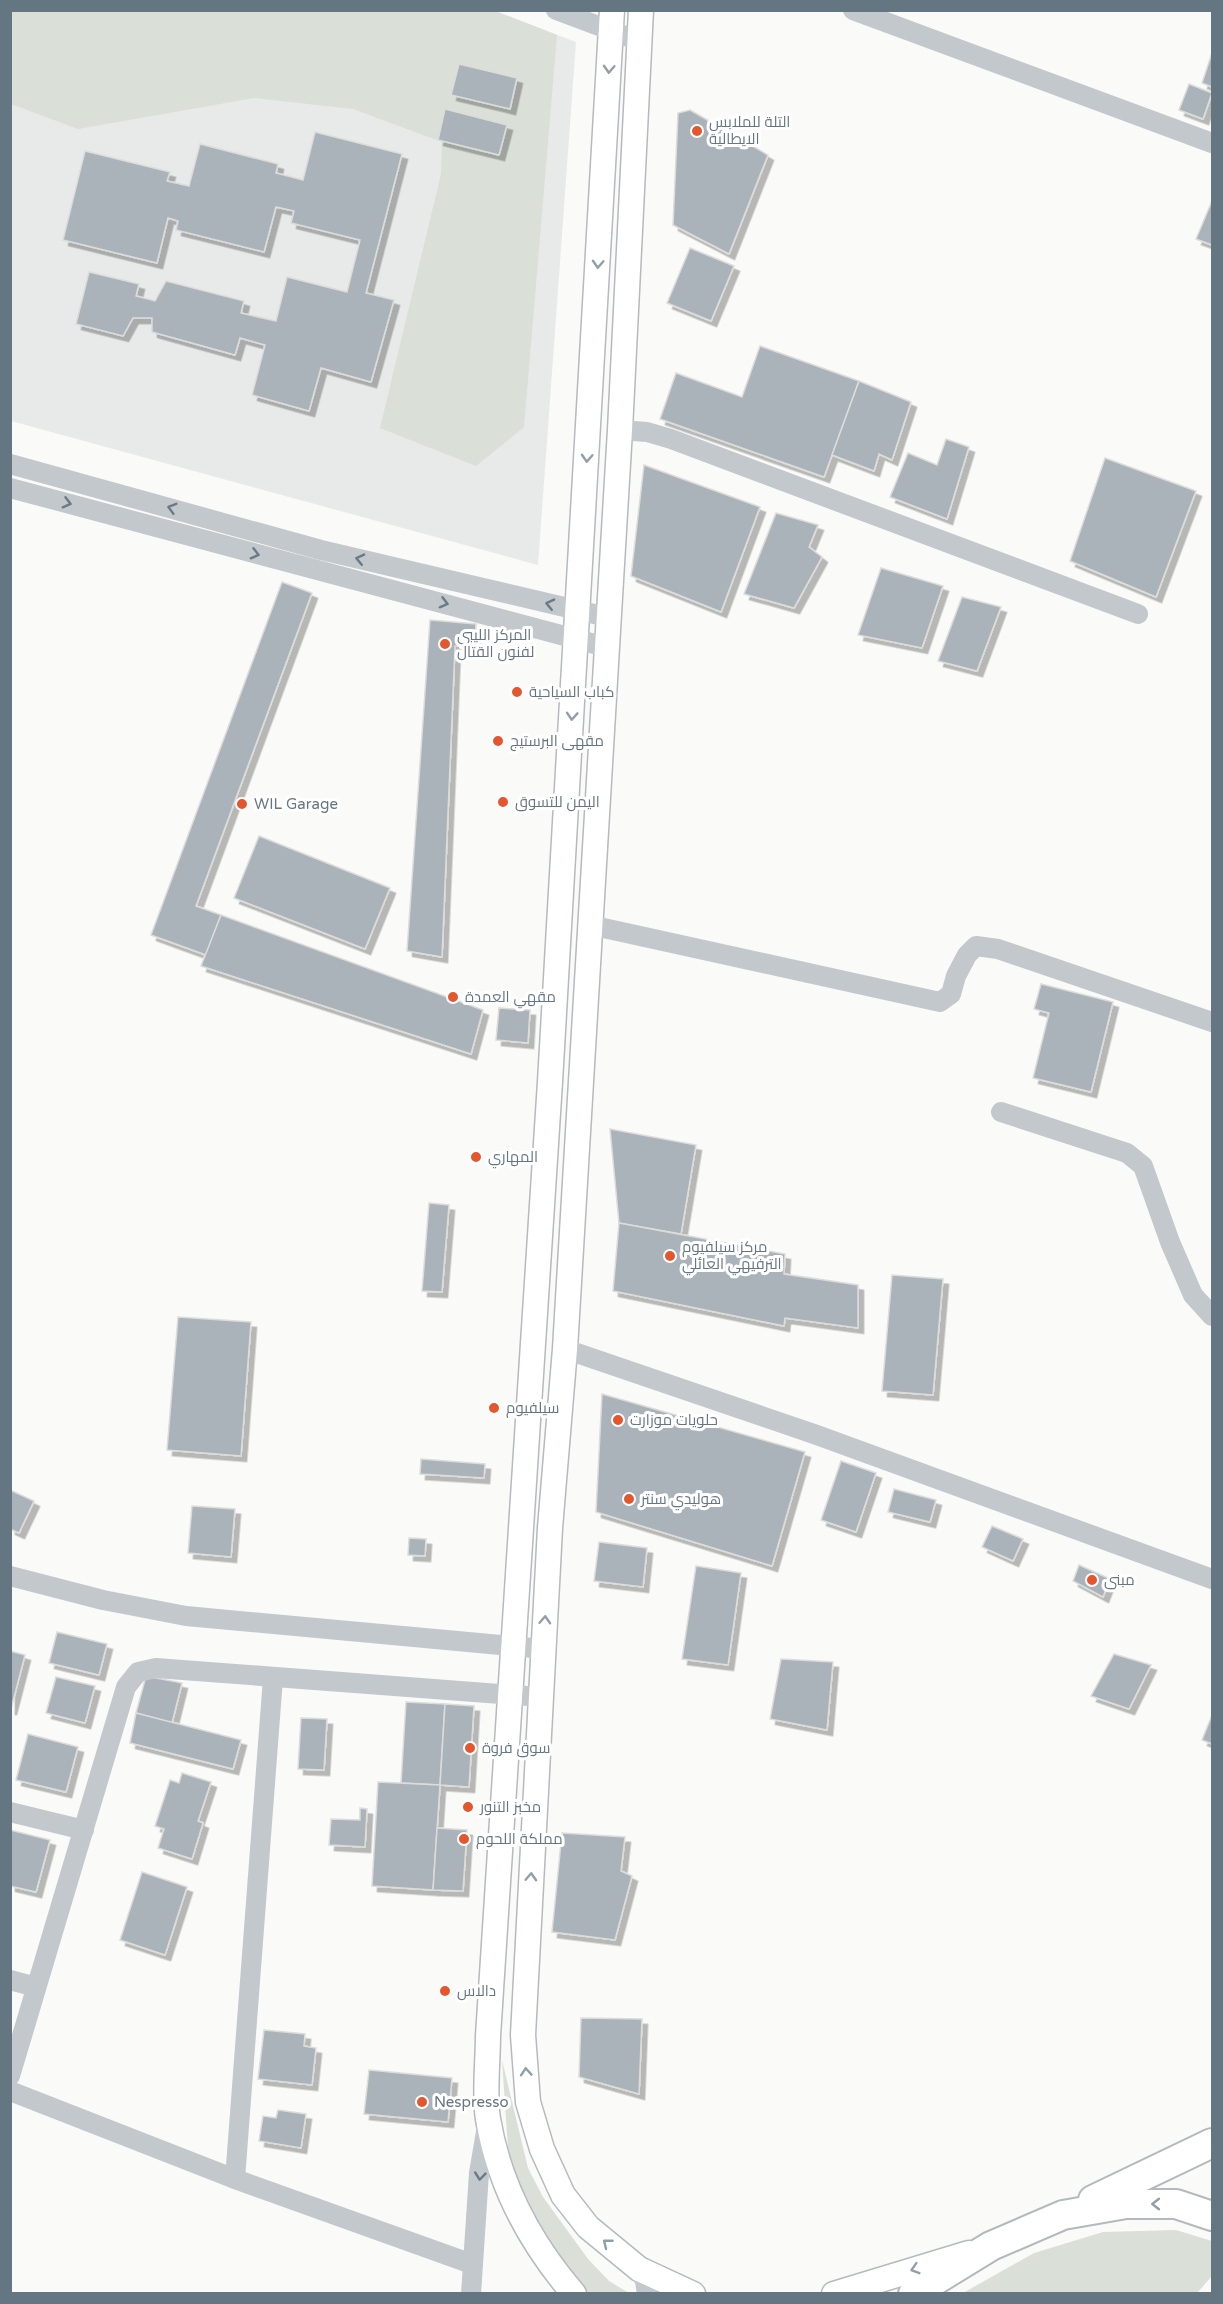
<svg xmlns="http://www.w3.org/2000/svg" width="1223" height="2304" font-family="'Varela Round',Cairo,sans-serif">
	<defs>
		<filter id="shadow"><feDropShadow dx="5.5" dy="5.5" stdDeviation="0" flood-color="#0004"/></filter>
	</defs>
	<rect width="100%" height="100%" fill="#fafaf8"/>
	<path fill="#e8e9e9" d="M 10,11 L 495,11 L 576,42 L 538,565 L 11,421 Z"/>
	<g fill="#dadfd7">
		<path d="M 493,10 L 557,35 L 524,427 L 476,466 L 380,428 L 441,174 L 442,142 L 353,109 L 254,98 L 78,129 L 11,104 L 10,11 Z"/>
		<path d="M 502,2060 L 528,2168 L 543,2197 L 588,2259 L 609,2281 L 629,2293 L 585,2293 L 575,2283 L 523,2203 L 508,2149 Z"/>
		<path d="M 1176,2230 L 1212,2241 L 1212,2276 L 1197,2293 L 963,2293 L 1034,2253 L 1103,2232 Z"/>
	</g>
	<g fill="#aab3b9" stroke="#dcdcda" stroke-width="1.5" filter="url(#shadow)">
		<path d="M 1212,53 L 1212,87 L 1202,83 Z"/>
		<path d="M 459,64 L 517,78 L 510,109 L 451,95 Z"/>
		<path d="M 1189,84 L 1212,93 L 1203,119 L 1179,110 Z"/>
		<path d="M 445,109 L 507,125 L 499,155 L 438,140 Z"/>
		<path d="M 690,110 L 768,155 L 729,254 L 673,225 L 678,113 Z"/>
		<path d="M 315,132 L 402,154 L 366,293 L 394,300 L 371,382 L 321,368 L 309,411 L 252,395 L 265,345 L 240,338 L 235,355 L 152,332 L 152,318 L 133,318 L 123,336 L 76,324 L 89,272 L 139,284 L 136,296 L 155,301 L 166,281 L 244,301 L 241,313 L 276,321 L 287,277 L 347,292 L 360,240 L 291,223 L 294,211 L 276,207 L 264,252 L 176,230 L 178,221 L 168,218 L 157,263 L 63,240 L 85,151 L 170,172 L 167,181 L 189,186 L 200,144 L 278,164 L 276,173 L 303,180 Z"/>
		<path d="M 1212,201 L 1212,245 L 1196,239 Z"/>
		<path d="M 690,248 L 734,266 L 711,321 L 667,303 Z"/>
		<path d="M 760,346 L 859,381 L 824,477 L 660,419 L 676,373 L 742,397 Z"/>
		<path d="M 859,381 L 911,402 L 892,460 L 879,454 L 874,471 L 832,455 Z"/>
		<path d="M 946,439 L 969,447 L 947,519 L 890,497 L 908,453 L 937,465 Z"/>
		<path d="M 1105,458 L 1196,491 L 1156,597 L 1070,561 Z"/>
		<path d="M 644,465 L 760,507 L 721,612 L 631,576 Z"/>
		<path d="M 776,513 L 818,525 L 809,547 L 822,557 L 794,608 L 744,594 Z"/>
		<path d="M 881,568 L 943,586 L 922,648 L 858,635 Z"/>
		<path d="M 282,582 L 312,593 L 196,906 L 221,915 L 206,955 L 151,935 Z"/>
		<path d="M 962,597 L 1001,607 L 977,671 L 938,661 Z"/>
		<path d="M 430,620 L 476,624 L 474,646 L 455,646 L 442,957 L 407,951 Z"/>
		<path d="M 259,836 L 390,888 L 365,949 L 234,898 Z"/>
		<path d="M 221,915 L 483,1010 L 471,1054 L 201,966 Z"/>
		<path d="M 1041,984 L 1113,1002 L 1091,1092 L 1033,1078 L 1049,1013 L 1034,1009 Z"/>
		<path d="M 499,1008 L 530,1010 L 528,1043 L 496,1040 Z"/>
		<path d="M 610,1129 L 696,1145 L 681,1234 L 619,1223 Z"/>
		<path d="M 429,1203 L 449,1205 L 442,1292 L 422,1291 Z"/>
		<path d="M 619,1223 L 785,1254 L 784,1274 L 858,1285 L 858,1328 L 785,1318 L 784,1326 L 613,1291 Z"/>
		<path d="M 892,1275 L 943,1279 L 933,1395 L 882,1391 Z"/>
		<path d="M 178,1317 L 251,1322 L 241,1456 L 167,1450 Z"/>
		<path d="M 602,1394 L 805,1452 L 772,1566 L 596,1512 Z"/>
		<path d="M 421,1459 L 485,1464 L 484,1478 L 420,1474 Z"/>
		<path d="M 841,1461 L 876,1473 L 856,1532 L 821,1520 Z"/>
		<path d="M 894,1489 L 936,1500 L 930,1522 L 888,1512 Z"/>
		<path d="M 10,1490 L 34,1501 L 19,1533 L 10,1529 Z"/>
		<path d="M 192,1506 L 235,1509 L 231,1557 L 188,1553 Z"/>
		<path d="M 992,1526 L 1023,1539 L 1013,1561 L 982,1547 Z"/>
		<path d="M 409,1538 L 426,1539 L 425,1556 L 408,1555 Z"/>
		<path d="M 599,1542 L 647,1548 L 643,1587 L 594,1581 Z"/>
		<path d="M 1079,1565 L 1110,1579 L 1103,1597 L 1073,1581 Z"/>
		<path d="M 696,1566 L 741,1573 L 728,1665 L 682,1659 Z"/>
		<path d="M 57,1632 L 107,1644 L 99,1675 L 49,1663 Z"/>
		<path d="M 10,1651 L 25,1655 L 11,1709 L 10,1709 Z"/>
		<path d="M 1114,1654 L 1151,1665 L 1129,1709 L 1091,1696 Z"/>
		<path d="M 781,1659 L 833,1662 L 827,1730 L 770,1719 Z"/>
		<path d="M 146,1676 L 182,1683 L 172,1723 L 136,1713 Z"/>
		<path d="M 56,1677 L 95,1686 L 85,1723 L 46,1713 Z"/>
		<path d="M 406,1702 L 445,1704 L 440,1785 L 401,1783 Z"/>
		<path d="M 445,1704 L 474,1706 L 469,1787 L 440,1785 Z"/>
		<path d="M 136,1713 L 241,1740 L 233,1769 L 130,1743 Z"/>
		<path d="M 1212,1715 L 1212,1744 L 1202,1740 Z"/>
		<path d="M 301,1718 L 327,1719 L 324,1770 L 298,1769 Z"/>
		<path d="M 28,1734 L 78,1747 L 66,1792 L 16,1780 Z"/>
		<path d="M 182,1773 L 211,1782 L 198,1821 L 203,1823 L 192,1859 L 158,1848 L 164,1829 L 155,1826 L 170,1780 L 179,1783 Z"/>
		<path d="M 378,1782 L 440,1785 L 433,1890 L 372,1886 Z"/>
		<path d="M 360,1808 L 367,1809 L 365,1847 L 329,1845 L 331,1819 L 360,1820 Z"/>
		<path d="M 437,1828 L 467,1830 L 463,1891 L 433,1890 Z"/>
		<path d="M 10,1830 L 50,1840 L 36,1892 L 10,1886 Z"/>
		<path d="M 562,1833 L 625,1837 L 621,1871 L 632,1876 L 615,1940 L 552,1932 Z"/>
		<path d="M 142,1872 L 187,1887 L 165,1955 L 120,1940 Z"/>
		<path d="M 581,2018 L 642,2019 L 639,2094 L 579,2077 Z"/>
		<path d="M 264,2030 L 305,2034 L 304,2046 L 316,2048 L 312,2085 L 258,2079 Z"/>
		<path d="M 369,2070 L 452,2078 L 448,2122 L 364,2114 Z"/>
		<path d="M 278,2110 L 306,2114 L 301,2148 L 259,2141 L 263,2116 L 276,2118 Z"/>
	</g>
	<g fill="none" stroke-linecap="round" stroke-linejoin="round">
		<defs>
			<g id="major">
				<path d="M 641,10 L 620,430 L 565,1349 L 550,1528 L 523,2035 L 528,2102 L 542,2149 L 563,2195 L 588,2227 L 639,2269 L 693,2294"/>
				<path d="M 574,2294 C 531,2244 499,2185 488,2119 C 484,2097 488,2060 488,2036 L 550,1082 L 612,10"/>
				<path d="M 834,2294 L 969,2253"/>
			</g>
			<g id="highway">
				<path d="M 1093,2200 L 1212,2143"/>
				<path d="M 913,2294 L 991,2246 L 1063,2215 L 1126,2204 L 1176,2204 L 1212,2216"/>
			</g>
		</defs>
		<use href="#major" stroke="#b5babe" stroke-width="27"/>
		<use href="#highway" stroke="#b4b9bd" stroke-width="32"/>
		<g stroke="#c3c8cc" stroke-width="20">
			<path d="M 556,10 L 639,41"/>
			<path d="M 853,10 L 1212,143"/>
			<path d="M 620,430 L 647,432 L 671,439 L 1138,614"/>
			<path d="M 10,464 L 321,550 L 607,617"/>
			<path d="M 10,488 L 606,647"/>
			<path d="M 590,925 L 940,1002 L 951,994 L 956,976 L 967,955 L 976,946 L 998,949 L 1212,1022"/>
			<path d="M 1001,1112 L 1127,1153 L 1143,1166 L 1170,1242 L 1193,1295 L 1212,1316"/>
			<path d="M 565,1349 L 814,1434 L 1212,1579"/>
			<path d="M 10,1576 L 103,1600 L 186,1616 L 544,1649"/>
			<path d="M 10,1812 L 84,1830"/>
			<path d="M 10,1980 L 36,1987"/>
			<path d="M 10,2076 L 126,1687 L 138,1672 L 156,1668 L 541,1697"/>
			<path d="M 10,2091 L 235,2179 L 472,2264"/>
			<path d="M 235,2179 L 273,1678"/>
			<path d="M 639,2269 L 645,2281 L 647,2294"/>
			<path d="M 471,2294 L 479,2173 L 487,2126"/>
		</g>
		<use href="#major" stroke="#fff" stroke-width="24"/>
		<use href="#highway" stroke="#fff" stroke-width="28"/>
	</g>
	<defs><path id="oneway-chevron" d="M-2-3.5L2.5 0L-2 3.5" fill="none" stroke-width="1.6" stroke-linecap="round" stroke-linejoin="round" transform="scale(1.5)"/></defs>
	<g stroke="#939fa8">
		<use href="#oneway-chevron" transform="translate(609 69) rotate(93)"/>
		<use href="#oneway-chevron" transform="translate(598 264) rotate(93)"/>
		<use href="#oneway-chevron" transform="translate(587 458) rotate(93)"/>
		<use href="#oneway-chevron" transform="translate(572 716) rotate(94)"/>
		<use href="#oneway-chevron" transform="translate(545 1620) rotate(-87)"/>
		<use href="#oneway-chevron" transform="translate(531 1877) rotate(-87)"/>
		<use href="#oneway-chevron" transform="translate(526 2072) rotate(-94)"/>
		<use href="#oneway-chevron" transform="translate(1156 2204) rotate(-180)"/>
		<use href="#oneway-chevron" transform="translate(607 2243) rotate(-141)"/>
		<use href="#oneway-chevron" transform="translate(915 2269) rotate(163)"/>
	</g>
	<g stroke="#6a7a87">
		<use href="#oneway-chevron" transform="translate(67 503) rotate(15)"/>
		<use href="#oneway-chevron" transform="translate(172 508) rotate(-164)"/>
		<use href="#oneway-chevron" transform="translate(255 554) rotate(15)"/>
		<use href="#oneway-chevron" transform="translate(360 559) rotate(-167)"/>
		<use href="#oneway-chevron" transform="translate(444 603) rotate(15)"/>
		<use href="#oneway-chevron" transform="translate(550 604) rotate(-167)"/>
		<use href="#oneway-chevron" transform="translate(480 2176) rotate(96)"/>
	</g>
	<g fill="#e4572e" stroke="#fff" stroke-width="2">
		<circle cx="697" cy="131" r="6"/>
		<circle cx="445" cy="644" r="6"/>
		<circle cx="517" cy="692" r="6"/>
		<circle cx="498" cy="741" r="6"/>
		<circle cx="503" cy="802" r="6"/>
		<circle cx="242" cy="804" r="6"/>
		<circle cx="453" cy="997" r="6"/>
		<circle cx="476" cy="1157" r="6"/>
		<circle cx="670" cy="1256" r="6"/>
		<circle cx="494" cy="1408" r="6"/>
		<circle cx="618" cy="1420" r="6"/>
		<circle cx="629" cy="1499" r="6"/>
		<circle cx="1092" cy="1580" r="6"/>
		<circle cx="470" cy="1748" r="6"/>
		<circle cx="468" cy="1807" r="6"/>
		<circle cx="464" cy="1839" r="6"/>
		<circle cx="445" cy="1991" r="6"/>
		<circle cx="422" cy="2102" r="6"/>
	</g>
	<g text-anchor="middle" stroke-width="6" stroke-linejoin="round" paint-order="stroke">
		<g font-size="15" fill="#657683" stroke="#fff" text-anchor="start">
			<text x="709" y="127">التلة للملابس<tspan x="709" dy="17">الايطالية</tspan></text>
			<text x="457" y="640">المركز الليبي<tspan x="457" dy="17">لفنون القتال</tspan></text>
			<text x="529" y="697">كباب السياحية</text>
			<text x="510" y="746">مقهى البرستيج</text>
			<text x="515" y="807">اليمن للتسوق</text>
			<text x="254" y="809">WIL Garage</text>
			<text x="465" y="1002">مقهي العمدة</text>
			<text x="488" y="1162">المهاري</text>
			<text x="682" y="1252">مركز سيلفيوم<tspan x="682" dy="17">الترفيهي العائلي</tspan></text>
			<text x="506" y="1413">سيلفيوم</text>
			<text x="630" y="1425">حلويات موزارت</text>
			<text x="641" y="1504">هوليدي سنتر</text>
			<text x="1104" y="1585">مبنى</text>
			<text x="482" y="1753">سوق فروة</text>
			<text x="480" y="1812">مخبز التنور</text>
			<text x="476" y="1844">مملكة اللحوم</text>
			<text x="457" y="1996">دالاس</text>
			<text x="434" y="2107">Nespresso</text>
		</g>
	</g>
	<rect width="1223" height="2304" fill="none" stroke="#657683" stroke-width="24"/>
</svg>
